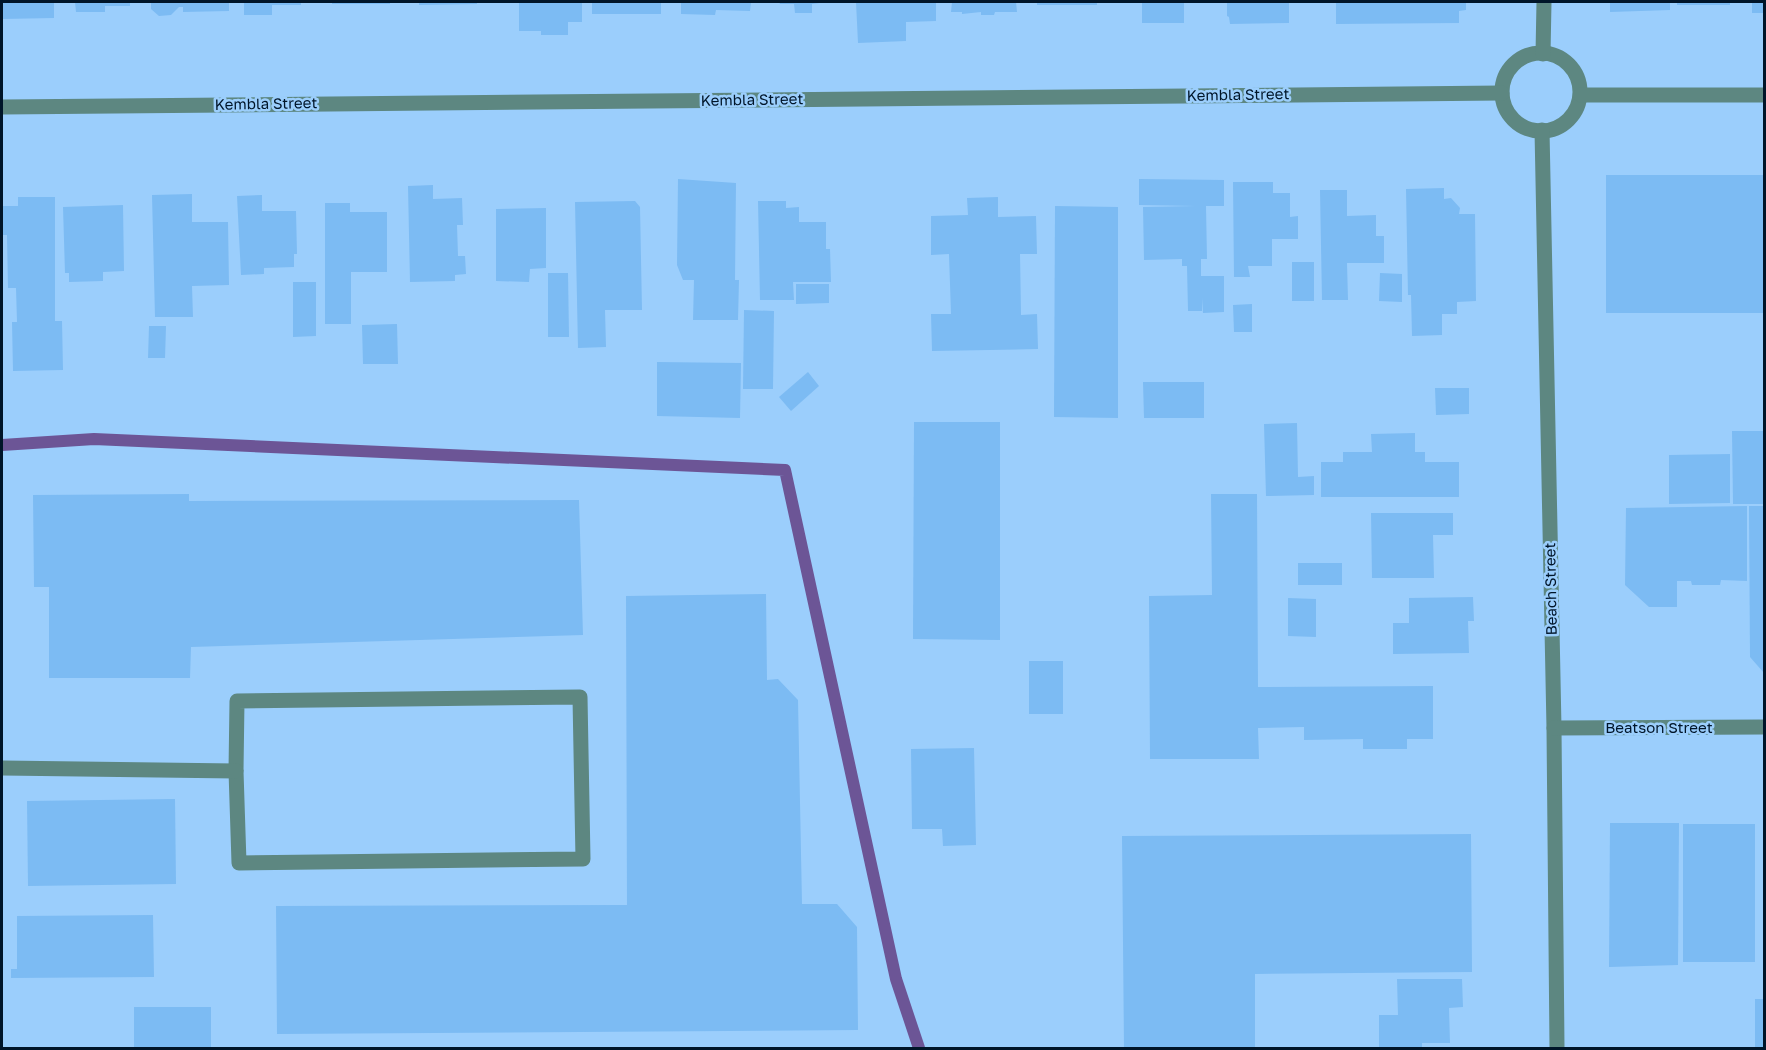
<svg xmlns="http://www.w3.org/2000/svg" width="1766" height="1050" font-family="'Golos Text',sans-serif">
	<rect width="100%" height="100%" fill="#9bcefc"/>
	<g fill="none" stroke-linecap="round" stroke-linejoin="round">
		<path stroke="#6c5596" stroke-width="12" d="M 2,445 L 94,439 L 785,470 L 896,979 L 919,1048"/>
	</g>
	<g fill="#7cbbf3">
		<path d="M 2,2 L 54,2 L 54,18 L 2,19 Z"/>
		<path d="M 75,2 L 130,2 L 130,6 L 105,6 L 105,12 L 76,12 Z"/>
		<path d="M 151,2 L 229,2 L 229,11 L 183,12 L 183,7 L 179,7 L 171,15 L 159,16 L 151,9 Z"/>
		<path d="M 244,2 L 301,2 L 301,5 L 272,5 L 272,15 L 244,15 Z"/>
		<rect x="332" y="2" width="58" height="2"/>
		<path d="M 419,2 L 477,2 L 477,4 L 419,5 Z"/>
		<path d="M 519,2 L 582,2 L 582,22 L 568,22 L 568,35 L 541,35 L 541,31 L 519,31 Z"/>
		<rect x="592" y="2" width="69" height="12"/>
		<path d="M 681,2 L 751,2 L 750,11 L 716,10 L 715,15 L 681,14 Z"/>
		<path d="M 779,2 L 820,2 L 820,3 L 812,4 L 812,13 L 795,13 L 794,4 L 780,4 Z"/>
		<path d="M 856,2 L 936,2 L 936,21 L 906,22 L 906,41 L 858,43 Z"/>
		<path d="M 952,2 L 1016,2 L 1017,12 L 995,12 L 994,15 L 981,15 L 981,12 L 962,14 L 962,12 L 951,12 Z"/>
		<rect x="1037" y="2" width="60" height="3"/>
		<rect x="1142" y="2" width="42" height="21"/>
		<path d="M 1227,2 L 1289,2 L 1289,23 L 1230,24 L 1229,17 L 1227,16 Z"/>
		<path d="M 1336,2 L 1466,2 L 1466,10 L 1459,11 L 1459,23 L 1336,24 Z"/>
		<path d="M 1610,2 L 1670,2 L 1670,10 L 1610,12 Z"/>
		<rect x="1677" y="2" width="53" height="3"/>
		<rect x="1752" y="2" width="12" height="11"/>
		<rect x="1606" y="175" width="158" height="138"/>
		<path d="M 678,179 L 736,183 L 735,280 L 739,280 L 738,320 L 693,320 L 694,280 L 683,280 L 677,265 Z"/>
		<path d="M 1139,179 L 1224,180 L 1224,206 L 1206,206 L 1207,259 L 1201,259 L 1201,276 L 1224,276 L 1224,312 L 1203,313 L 1202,298 L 1202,311 L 1188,311 L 1187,266 L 1182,266 L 1182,259 L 1144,260 L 1143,207 L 1196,206 L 1139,205 Z"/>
		<path d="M 1233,182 L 1273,182 L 1273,193 L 1290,193 L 1290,217 L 1298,216 L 1298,239 L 1272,239 L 1272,266 L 1248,266 L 1250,277 L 1234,277 Z"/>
		<path d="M 433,185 L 433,199 L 462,198 L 463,225 L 457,225 L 458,256 L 465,256 L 466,274 L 455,275 L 455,281 L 410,282 L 408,186 Z"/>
		<path d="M 1444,188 L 1444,199 L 1451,198 L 1460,208 L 1459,214 L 1475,214 L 1476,301 L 1457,302 L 1457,314 L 1442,314 L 1442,335 L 1412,336 L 1411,295 L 1408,295 L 1406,189 Z"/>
		<path d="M 1320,190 L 1347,190 L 1347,216 L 1376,215 L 1376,236 L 1384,236 L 1384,263 L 1347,263 L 1348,300 L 1322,300 Z"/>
		<path d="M 192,194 L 192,222 L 228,222 L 229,285 L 192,286 L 193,317 L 155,317 L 152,195 Z"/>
		<path d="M 262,195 L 262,211 L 296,211 L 297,254 L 294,254 L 294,267 L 264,268 L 264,274 L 241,275 L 237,196 Z"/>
		<path d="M 18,197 L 55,197 L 55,321 L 62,321 L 63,370 L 13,371 L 12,322 L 17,322 L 16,288 L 8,288 L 7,235 L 2,235 L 2,206 L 18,206 Z"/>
		<path d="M 998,197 L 998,217 L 1036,216 L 1037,254 L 1020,254 L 1021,315 L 1037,314 L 1038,349 L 932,351 L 931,314 L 951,314 L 949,254 L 931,255 L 931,216 L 968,215 L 967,198 Z"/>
		<path d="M 635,201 L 640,207 L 642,310 L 605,310 L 606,347 L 578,348 L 575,202 Z"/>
		<path d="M 758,201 L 786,201 L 786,208 L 799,207 L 799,222 L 826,222 L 826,249 L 830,249 L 831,282 L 793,282 L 794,300 L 760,300 Z"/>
		<path d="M 325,203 L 350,203 L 350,212 L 387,212 L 387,272 L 351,272 L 351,324 L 325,324 Z"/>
		<path d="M 123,205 L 124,271 L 103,272 L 103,281 L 69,282 L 69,273 L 65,273 L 63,207 Z"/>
		<path d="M 1055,206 L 1118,207 L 1118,418 L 1054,417 Z"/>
		<path d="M 546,208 L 546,268 L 530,269 L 529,282 L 496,281 L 496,209 Z"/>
		<rect x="1292" y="262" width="22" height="39"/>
		<path d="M 548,273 L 568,273 L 569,337 L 548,337 Z"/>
		<path d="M 1380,273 L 1402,274 L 1402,302 L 1379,301 Z"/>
		<path d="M 293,282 L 316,282 L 316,336 L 293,337 Z"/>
		<path d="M 796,284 L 829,284 L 829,303 L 796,304 Z"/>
		<path d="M 1252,304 L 1252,332 L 1234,332 L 1233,305 Z"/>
		<path d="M 744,310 L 774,311 L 773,389 L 743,389 Z"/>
		<path d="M 397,324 L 398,364 L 363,364 L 362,325 Z"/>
		<path d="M 149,326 L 166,326 L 165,358 L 148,358 Z"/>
		<path d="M 657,362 L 741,363 L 740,418 L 657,416 Z"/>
		<path d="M 808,372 L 819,386 L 791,411 L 779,397 Z"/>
		<path d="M 1143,382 L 1204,382 L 1204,418 L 1144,418 Z"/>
		<path d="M 1435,388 L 1469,388 L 1469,414 L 1436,415 Z"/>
		<path d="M 914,422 L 1000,422 L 1000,640 L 913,639 Z"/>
		<path d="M 1297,423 L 1298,477 L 1314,476 L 1314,495 L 1266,496 L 1264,424 Z"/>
		<path d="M 1732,431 L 1764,431 L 1764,504 L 1733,504 Z"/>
		<path d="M 1415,433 L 1415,452 L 1425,452 L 1425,462 L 1459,462 L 1459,497 L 1321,497 L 1321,462 L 1343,462 L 1343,452 L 1372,452 L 1371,434 Z"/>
		<path d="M 1730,454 L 1730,503 L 1669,504 L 1669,455 Z"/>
		<path d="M 189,494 L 189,501 L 579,500 L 583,635 L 191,647 L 190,678 L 49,678 L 49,587 L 34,587 L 33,495 Z"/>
		<path d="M 1211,494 L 1257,494 L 1258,687 L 1433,686 L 1433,739 L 1407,739 L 1407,749 L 1363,749 L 1363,739 L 1304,740 L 1304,727 L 1258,728 L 1259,759 L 1150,759 L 1149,596 L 1212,595 Z"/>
		<path d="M 1747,506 L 1747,581 L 1721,580 L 1720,585 L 1692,585 L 1691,581 L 1677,581 L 1677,607 L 1649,607 L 1625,585 L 1626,508 Z"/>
		<path d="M 1749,506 L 1764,506 L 1764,673 L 1750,657 Z"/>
		<path d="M 1371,513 L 1453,513 L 1453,535 L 1433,535 L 1434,578 L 1372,578 Z"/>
		<rect x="1298" y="563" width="44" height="22"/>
		<path d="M 766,594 L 767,680 L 778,679 L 798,700 L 802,904 L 837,904 L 857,927 L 858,1030 L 277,1034 L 276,906 L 627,905 L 626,596 Z"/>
		<path d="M 1473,597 L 1474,621 L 1468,621 L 1469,653 L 1393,654 L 1393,623 L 1409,623 L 1409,598 Z"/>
		<path d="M 1288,598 L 1316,599 L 1316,637 L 1288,636 Z"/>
		<rect x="1029" y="661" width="34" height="53"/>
		<path d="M 974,748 L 976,845 L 943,846 L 942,829 L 912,829 L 911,749 Z"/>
		<path d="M 175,799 L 176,884 L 28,886 L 27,801 Z"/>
		<path d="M 1610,823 L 1679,823 L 1678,965 L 1609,967 Z"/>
		<rect x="1683" y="824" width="72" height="138"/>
		<path d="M 1471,834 L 1472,972 L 1255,974 L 1255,1048 L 1124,1048 L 1122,836 Z"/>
		<path d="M 153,915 L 154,977 L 11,978 L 11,969 L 17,969 L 17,916 Z"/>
		<path d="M 1397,979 L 1462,979 L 1463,1007 L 1449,1008 L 1450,1043 L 1422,1043 L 1422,1048 L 1379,1048 L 1379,1015 L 1398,1015 Z"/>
		<rect x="1755" y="999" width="9" height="49"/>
		<rect x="134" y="1007" width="77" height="41"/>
	</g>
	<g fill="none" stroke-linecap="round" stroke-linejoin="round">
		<g stroke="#5d8781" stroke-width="15">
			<circle cx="1541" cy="92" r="39"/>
			<path d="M 1543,54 L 1544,2"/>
			<path d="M 1581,95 L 1764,95"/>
			<path d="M 2,107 L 1502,93"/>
			<path d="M 1542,130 L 1554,728 L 1557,1048"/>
			<path d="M 580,697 L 583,859 L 239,863 L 236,771 L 237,701 Z"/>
			<path d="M 1554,728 L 1764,727"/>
			<path d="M 2,768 L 236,771"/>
		</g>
	</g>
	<g text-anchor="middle" stroke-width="5" stroke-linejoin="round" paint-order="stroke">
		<g font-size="15" fill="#001529" stroke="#9bcefc">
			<text transform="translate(1238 95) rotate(-1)" y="5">Kembla Street</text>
			<text transform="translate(752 100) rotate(-1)" y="5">Kembla Street</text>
			<text transform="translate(266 104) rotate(-1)" y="5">Kembla Street</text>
			<text transform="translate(1551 589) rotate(-91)" y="5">Beach Street</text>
			<text x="1659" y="733">Beatson Street</text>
		</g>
	</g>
	<rect width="1766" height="1050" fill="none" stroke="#001529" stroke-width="6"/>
</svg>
